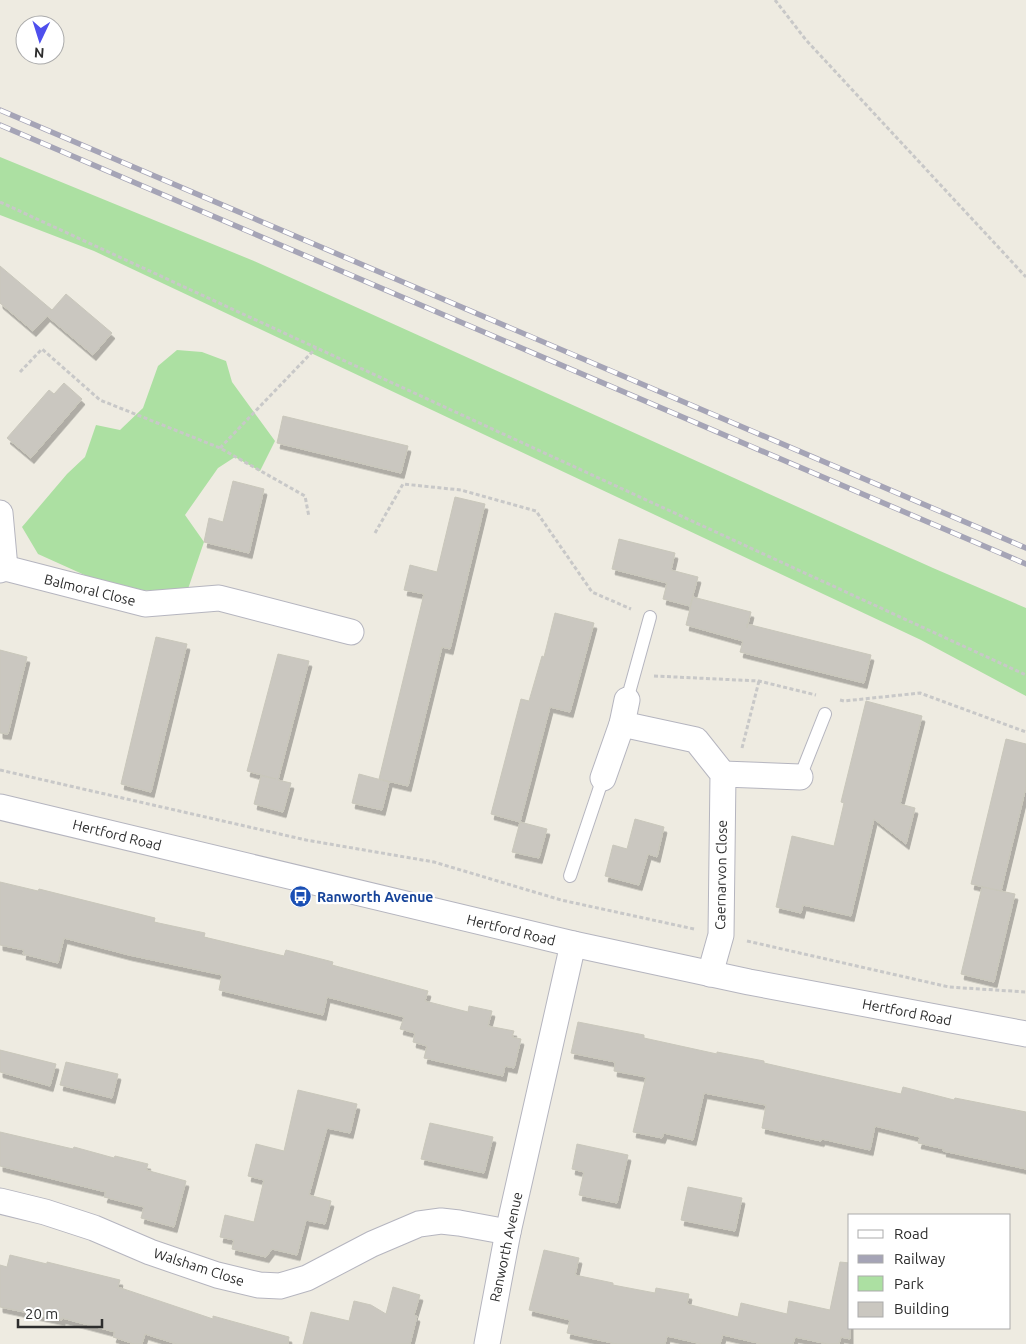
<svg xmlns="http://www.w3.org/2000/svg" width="1026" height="1344" font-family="Ubuntu,sans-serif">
	<defs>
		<filter id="shadow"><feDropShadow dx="3" dy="5.5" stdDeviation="0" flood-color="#0004"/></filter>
	</defs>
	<rect width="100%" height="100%" fill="#eeebe1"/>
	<g fill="#ace0a2">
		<path d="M 0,157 L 254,261 L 933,568 L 1026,608 L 1026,696 L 921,640 L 94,251 L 0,215 Z"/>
		<path d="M 177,350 L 202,352 L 226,361 L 232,382 L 275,441 L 260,471 L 235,457 L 218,468 L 185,515 L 204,542 L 188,589 L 161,592 L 134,589 L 89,577 L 38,554 L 22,527 L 67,474 L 85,457 L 96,425 L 120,430 L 143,408 L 158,366 Z"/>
	</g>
	<g fill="#cac7c0" stroke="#c9c7bb" filter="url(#shadow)">
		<path d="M 0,266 L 52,310 L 66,294 L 112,333 L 93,355 L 47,316 L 33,331 L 0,303 Z"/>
		<path d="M 64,383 L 82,399 L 31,458 L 7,438 L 49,390 L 54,394 Z"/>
		<path d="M 283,416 L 408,446 L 401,473 L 277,443 Z"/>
		<path d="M 233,481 L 264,489 L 249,553 L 204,542 L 209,518 L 223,522 Z"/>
		<path d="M 455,497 L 485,504 L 450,649 L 442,647 L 408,786 L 379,779 L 424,594 L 404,590 L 410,565 L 437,572 Z"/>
		<path d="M 619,539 L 675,553 L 671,570 L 698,577 L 690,606 L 663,599 L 667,583 L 612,569 Z"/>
		<path d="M 693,597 L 751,612 L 747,628 L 747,624 L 871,655 L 864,683 L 740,652 L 743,641 L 686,625 Z"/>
		<path d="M 555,613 L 594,623 L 570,712 L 550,707 L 520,822 L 547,829 L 539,858 L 512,852 L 520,822 L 491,814 L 521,699 L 529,701 L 542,656 L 544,657 Z"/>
		<path d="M 156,637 L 187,644 L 151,792 L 121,784 Z"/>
		<path d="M 0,650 L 27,657 L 8,734 L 0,733 Z"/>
		<path d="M 278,654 L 309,661 L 278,780 L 291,783 L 283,812 L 254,804 L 261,776 L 276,779 L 247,771 Z"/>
		<path d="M 866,701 L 922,716 L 900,804 L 915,808 L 906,844 L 874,819 L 851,916 L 803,905 L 801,913 L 776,907 L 792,836 L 834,846 L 844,803 L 841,802 Z"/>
		<path d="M 1006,739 L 1026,744 L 1026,787 L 1001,891 L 1015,894 L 994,982 L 961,974 L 982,887 L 1001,891 L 971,884 Z"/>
		<path d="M 359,774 L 389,782 L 382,810 L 352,803 Z"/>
		<path d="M 635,819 L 664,827 L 657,857 L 648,854 L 639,885 L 605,876 L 613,845 L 627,849 Z"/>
		<path d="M 0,882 L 38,891 L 39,889 L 155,918 L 154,922 L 205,933 L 204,937 L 284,956 L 286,950 L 333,962 L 332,965 L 428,991 L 425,1001 L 468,1012 L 469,1006 L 492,1011 L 488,1026 L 514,1031 L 512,1037 L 521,1039 L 514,1068 L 505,1066 L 503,1076 L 424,1058 L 427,1046 L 413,1042 L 415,1033 L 400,1029 L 404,1017 L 327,997 L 323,1015 L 219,990 L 222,975 L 129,955 L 64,938 L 58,963 L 23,954 L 24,950 L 0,945 Z"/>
		<path d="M 578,1022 L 644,1035 L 644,1038 L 717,1054 L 717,1052 L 764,1061 L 764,1063 L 901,1094 L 903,1087 L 954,1100 L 955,1098 L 1026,1112 L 1026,1169 L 943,1151 L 944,1149 L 918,1143 L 920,1137 L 875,1126 L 870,1150 L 822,1139 L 821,1141 L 762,1128 L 766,1105 L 704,1093 L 693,1140 L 664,1133 L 662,1138 L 633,1132 L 646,1077 L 614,1071 L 615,1062 L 571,1053 Z"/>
		<path d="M 0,1050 L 56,1064 L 50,1086 L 0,1072 Z"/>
		<path d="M 66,1062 L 118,1074 L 112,1098 L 60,1085 Z"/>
		<path d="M 298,1090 L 357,1104 L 350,1133 L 327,1128 L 309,1195 L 331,1201 L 325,1224 L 306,1220 L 297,1255 L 272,1249 L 266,1257 L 232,1249 L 234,1240 L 220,1237 L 225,1215 L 254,1222 L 264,1180 L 248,1176 L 256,1144 L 284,1151 Z"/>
		<path d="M 430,1123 L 493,1137 L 484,1173 L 421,1159 Z"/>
		<path d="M 0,1132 L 73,1149 L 74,1147 L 114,1158 L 115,1156 L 148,1164 L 146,1170 L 186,1181 L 174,1227 L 141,1218 L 144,1207 L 104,1197 L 106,1192 L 0,1166 Z"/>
		<path d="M 577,1144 L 628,1155 L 617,1203 L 579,1195 L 584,1172 L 572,1169 Z"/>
		<path d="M 688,1187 L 742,1198 L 735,1231 L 681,1220 Z"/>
		<path d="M 544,1250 L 579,1258 L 575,1275 L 613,1283 L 613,1285 L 655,1293 L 656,1288 L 689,1294 L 687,1304 L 738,1317 L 741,1303 L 787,1314 L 789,1301 L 830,1310 L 840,1262 L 850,1263 L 850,1339 L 841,1337 L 839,1344 L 828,1344 L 795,1337 L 793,1344 L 762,1344 L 723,1335 L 720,1344 L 702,1344 L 667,1336 L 665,1344 L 617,1344 L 567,1333 L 570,1320 L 529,1310 Z"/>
		<path d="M 10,1255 L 47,1264 L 47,1262 L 120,1280 L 118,1287 L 213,1319 L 213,1316 L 289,1337 L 288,1344 L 177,1344 L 145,1334 L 142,1344 L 134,1344 L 113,1337 L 115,1332 L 62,1318 L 62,1320 L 0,1307 L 0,1265 L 7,1267 Z"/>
		<path d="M 393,1287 L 420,1295 L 414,1315 L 417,1316 L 410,1344 L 303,1344 L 311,1312 L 349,1321 L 354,1301 L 371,1305 L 386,1314 Z"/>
	</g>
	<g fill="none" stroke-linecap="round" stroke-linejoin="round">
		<defs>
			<g id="lane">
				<path d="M 627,700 L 650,617"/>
				<path d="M 800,777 L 825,714"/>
				<path d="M 570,876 L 603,778"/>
			</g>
			<g id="street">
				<path d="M 0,513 L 5,568"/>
				<path d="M 0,570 L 5,568 L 145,604 L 219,598 L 351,632"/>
				<path d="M 622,724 L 696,740 L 723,774 L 721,935 L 710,974"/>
				<path d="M 723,774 L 800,777"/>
				<path d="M 603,778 L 622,724 L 627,700"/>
				<path d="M 0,807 L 573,944 L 749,982 L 1026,1034"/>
				<path d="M 0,1201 L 45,1212 L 94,1228 L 150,1252 L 217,1275 L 259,1285 L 280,1286 L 307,1278 L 372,1244 L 419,1224 L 441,1221 L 459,1223 L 508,1232"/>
				<path d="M 487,1344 L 508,1232 L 573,944"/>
			</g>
		</defs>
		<use href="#lane" stroke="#b5b5bf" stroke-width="14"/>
		<use href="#street" stroke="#b5b5bf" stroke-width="27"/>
		<g stroke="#c8c8c8" stroke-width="3" stroke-dasharray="4 2.5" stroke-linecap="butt">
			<path d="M 775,0 L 806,40 L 1026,277"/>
			<path d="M 0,202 L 1026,675"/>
			<path d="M 20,372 L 42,349 L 100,400 L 220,448 L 305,496 L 309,517"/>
			<path d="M 220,448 L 316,348"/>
			<path d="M 375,533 L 403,484 L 461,490 L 536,511 L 592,592 L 631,609"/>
			<path d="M 654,676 L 759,681 L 816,695"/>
			<path d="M 840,700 L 844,701 L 920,693 L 1026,732"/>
			<path d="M 742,748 L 759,681"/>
			<path d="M 0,770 L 306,840 L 434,862 L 561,900 L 694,929"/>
			<path d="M 747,941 L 949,987 L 1026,992"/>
		</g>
		<use href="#lane" stroke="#fff" stroke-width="12"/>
		<use href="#street" stroke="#fff" stroke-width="25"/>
		<defs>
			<g id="rail">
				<path d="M 0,110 L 1026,548"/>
				<path d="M 0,125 L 1026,564"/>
			</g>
		</defs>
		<use href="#rail" stroke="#a5a4b6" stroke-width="5.5"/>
		<use href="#rail" stroke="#fff" stroke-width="4" stroke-dasharray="11" stroke-linecap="butt"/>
	</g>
	<defs>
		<symbol id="bus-disc" viewBox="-11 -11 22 22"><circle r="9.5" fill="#1a4fb4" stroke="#fff"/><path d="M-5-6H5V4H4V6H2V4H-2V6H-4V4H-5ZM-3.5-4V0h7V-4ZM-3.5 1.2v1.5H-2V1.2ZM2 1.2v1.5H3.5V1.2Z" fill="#fff"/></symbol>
	</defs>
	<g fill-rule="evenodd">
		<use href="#bus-disc" x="288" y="884" width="25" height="25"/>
	</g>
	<g text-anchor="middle" stroke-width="4.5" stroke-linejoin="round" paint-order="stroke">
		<g font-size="14" fill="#2d2d2d" stroke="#fff">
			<text transform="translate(90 590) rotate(14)" y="5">Balmoral Close</text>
			<text transform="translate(117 835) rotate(14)" y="5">Hertford Road</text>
			<text transform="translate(721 875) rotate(-89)" y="5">Caernarvon Close</text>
			<text transform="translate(511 930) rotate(14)" y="5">Hertford Road</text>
			<text transform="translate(907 1012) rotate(11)" y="5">Hertford Road</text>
			<text transform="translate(506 1247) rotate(-78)" y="5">Ranworth Avenue</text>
			<text transform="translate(199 1267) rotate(18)" y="5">Walsham Close</text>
		</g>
		<g font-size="14" font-weight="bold" fill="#164399" stroke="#fff" text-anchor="start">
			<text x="317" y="902">Ranworth Avenue</text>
		</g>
	</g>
	<rect x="848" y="1214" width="162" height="115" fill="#ffffff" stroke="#ababab"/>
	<rect x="858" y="1230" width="25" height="8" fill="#ffffff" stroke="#ababab"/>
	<text x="894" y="1239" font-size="15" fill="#2d2d2d">Road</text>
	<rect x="858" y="1255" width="25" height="8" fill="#a5a4b6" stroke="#ababab"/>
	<text x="894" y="1264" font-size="15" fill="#2d2d2d">Railway</text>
	<rect x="858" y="1276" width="25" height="15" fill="#ace0a2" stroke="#ababab"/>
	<text x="894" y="1289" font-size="15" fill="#2d2d2d">Park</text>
	<rect x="858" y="1302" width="25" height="15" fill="#cac7c0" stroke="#ababab"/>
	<text x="894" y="1314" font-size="15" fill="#2d2d2d">Building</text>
	<g transform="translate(40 40) rotate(184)"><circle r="24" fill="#ffffff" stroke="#ababab"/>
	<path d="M0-4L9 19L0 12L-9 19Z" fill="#4e4fed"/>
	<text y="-8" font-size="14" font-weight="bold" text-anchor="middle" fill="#2d2d2d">N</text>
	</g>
	<path d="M18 1319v8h84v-8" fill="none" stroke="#2d2d2d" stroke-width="2.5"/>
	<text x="25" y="1319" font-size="15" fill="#2d2d2d" stroke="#ffffff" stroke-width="4" paint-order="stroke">20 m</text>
</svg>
